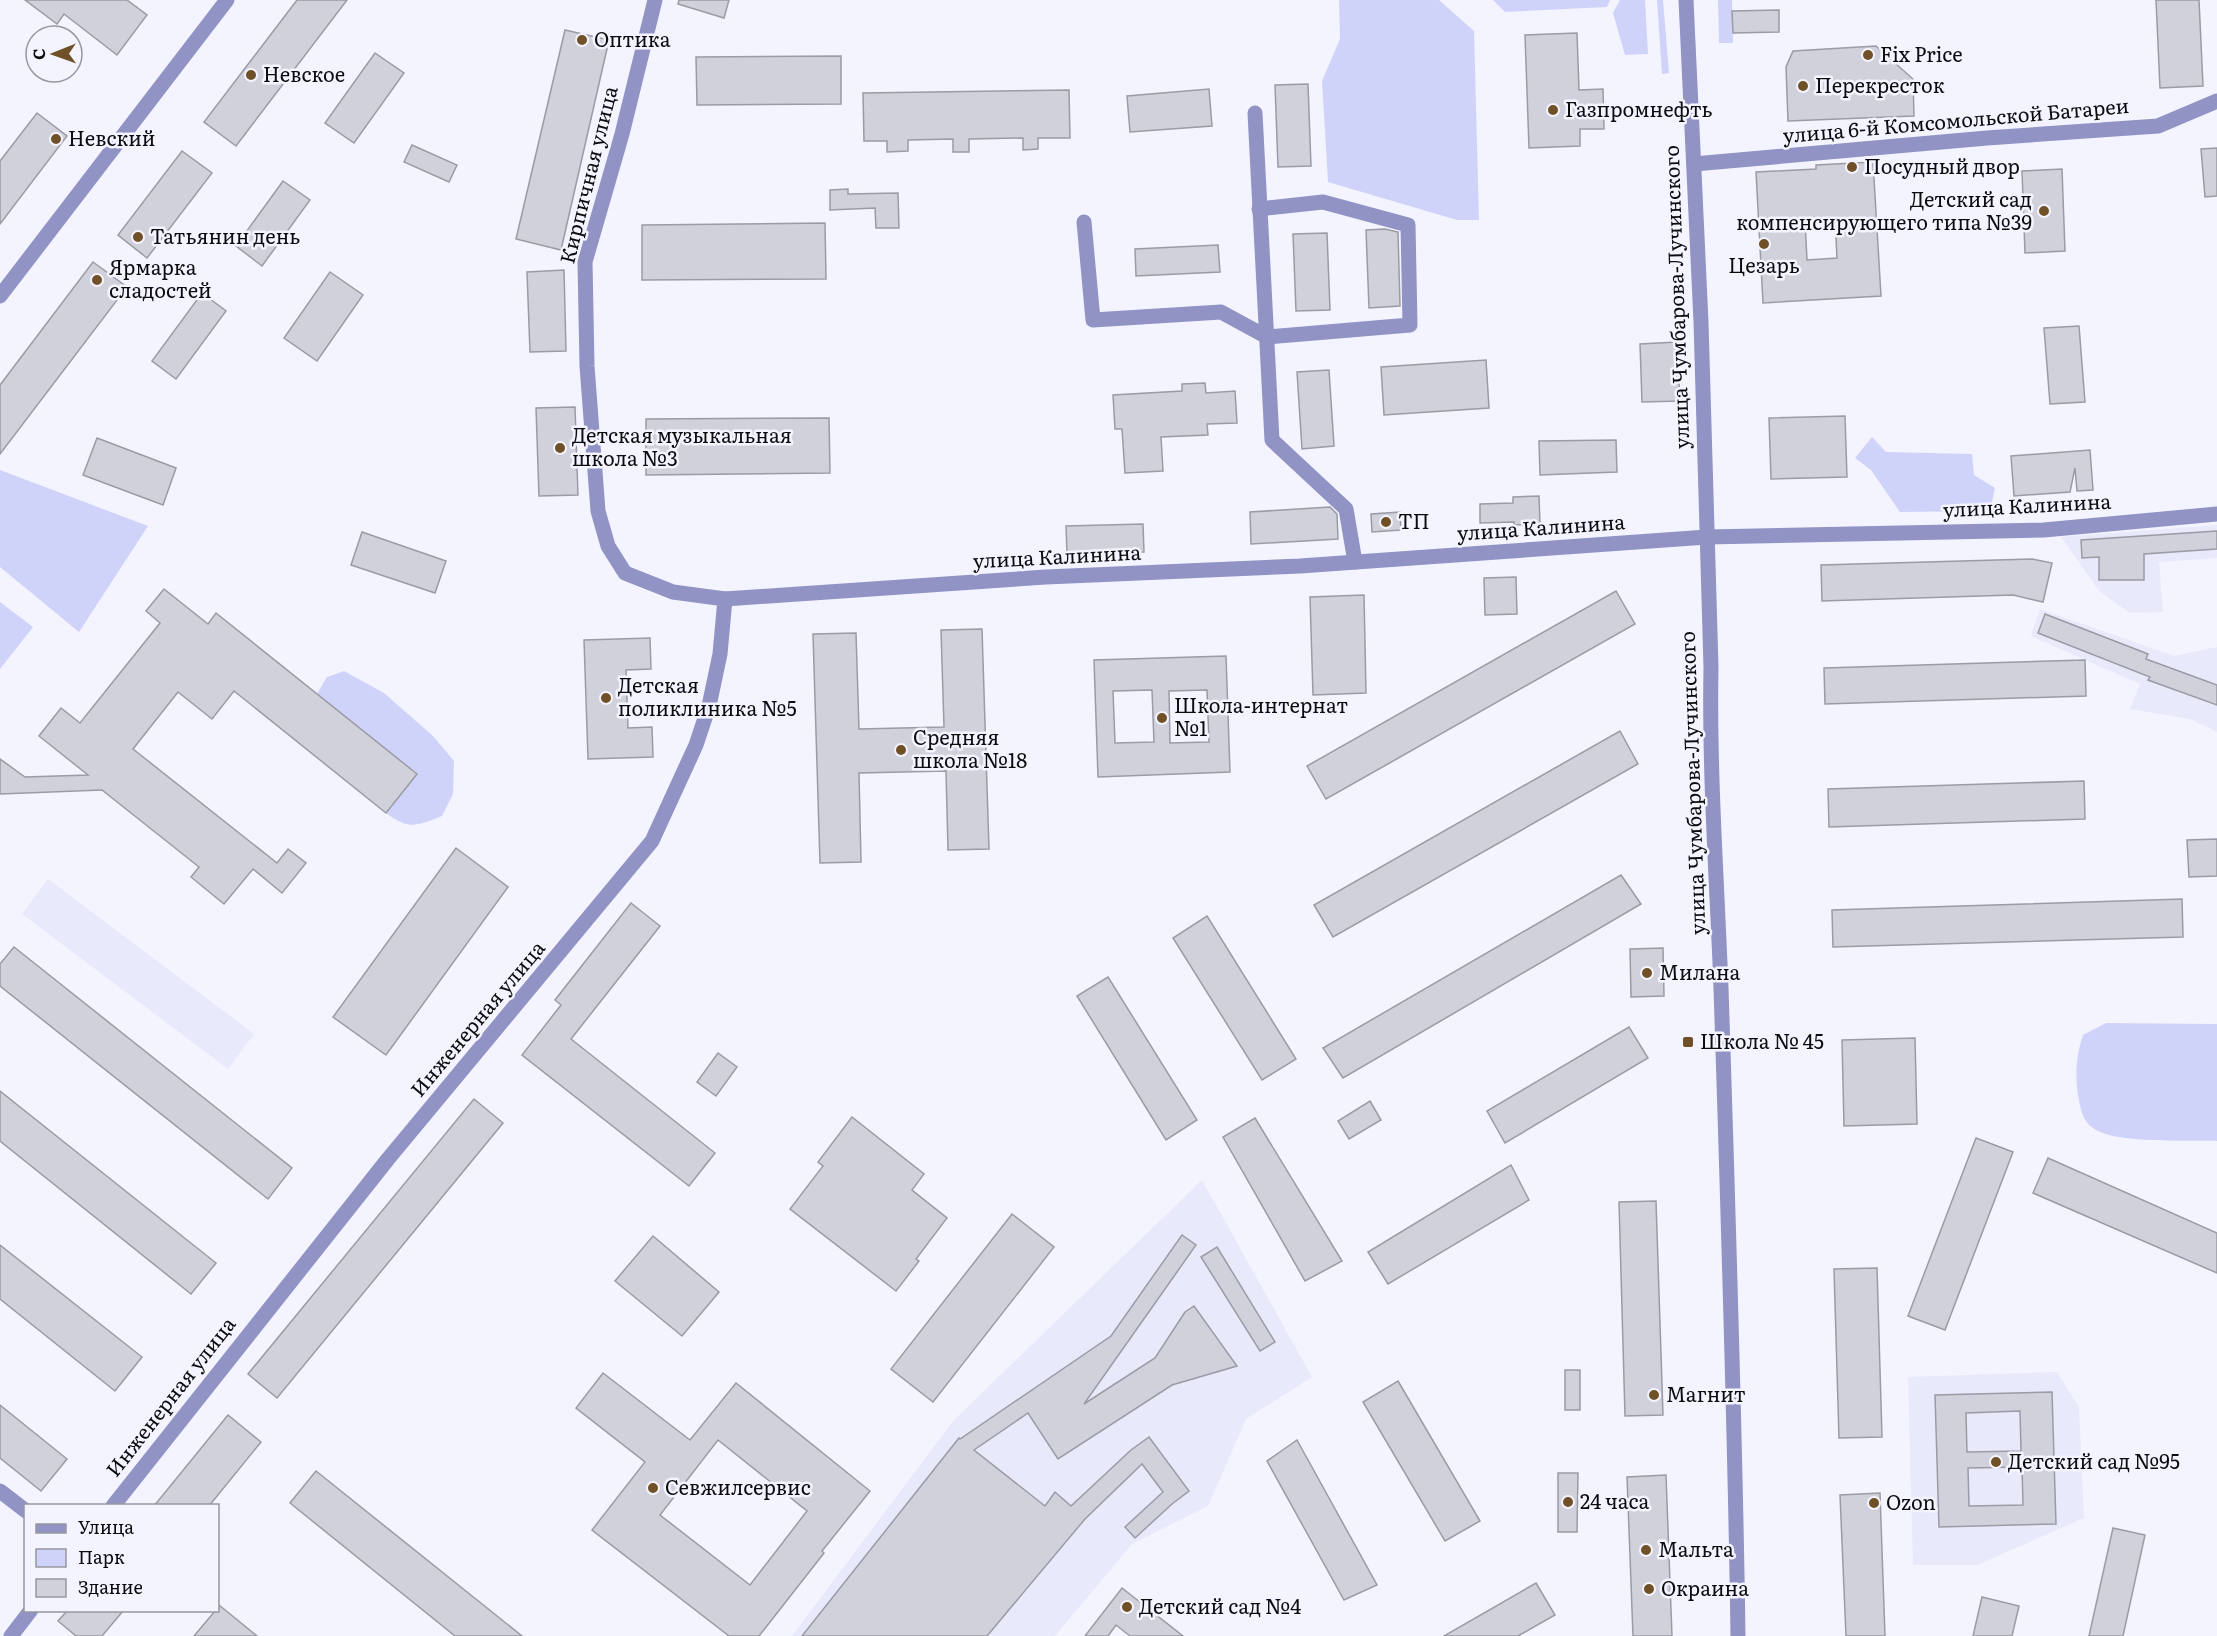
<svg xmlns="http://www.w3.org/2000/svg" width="2217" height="1636" font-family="Literata,serif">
	<rect width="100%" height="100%" fill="#f3f4ff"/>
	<g fill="#e8e9fb">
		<path d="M 2217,525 L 2217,558 L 2159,562 L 2163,612 L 2130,613 L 2100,592 L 2061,537 Z"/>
		<path d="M 2040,609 L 2174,656 L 2217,647 L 2217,732 L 2190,719 L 2130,709 L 2140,684 L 2031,636 Z"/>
		<path d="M 48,879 L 254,1034 L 228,1069 L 22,914 Z"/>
		<path d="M 1202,1180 L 1312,1377 L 1246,1419 L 1208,1506 L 1132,1544 L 1055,1636 L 792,1636 L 954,1420 Z"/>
		<path d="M 2057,1372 L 2079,1407 L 2084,1518 L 1977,1565 L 1913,1565 L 1908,1377 Z"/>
	</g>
	<g fill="#d0d3f9">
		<path d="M 1339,0 L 1439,0 L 1474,31 L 1479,220 L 1457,220 L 1328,182 L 1322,81 L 1340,39 Z"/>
		<path d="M 1493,0 L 1610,0 L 1607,7 L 1505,12 Z"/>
		<path d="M 1620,0 L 1645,0 L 1648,54 L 1625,55 L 1613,13 Z"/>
		<path d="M 1657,0 L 1663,0 L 1669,73 L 1662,74 Z"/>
		<path d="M 1718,0 L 1732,0 L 1733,43 L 1719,43 Z"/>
		<path d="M 1872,437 L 1886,452 L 1972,454 L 1974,475 L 1995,488 L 1990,511 L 1900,512 L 1871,470 L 1855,458 Z"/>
		<path d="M 0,470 L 148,526 L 79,632 L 0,567 Z"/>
		<path d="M 0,602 L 33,627 L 0,669 Z"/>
		<path d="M 344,671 L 384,693 L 433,736 L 454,761 L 453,794 L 442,816 C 416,826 409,830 386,813 L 416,774 L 317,694 L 327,677 Z"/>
		<path d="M 2106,1023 L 2217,1024 L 2217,1141 C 2188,1140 2114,1144 2093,1128 C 2082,1121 2080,1106 2078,1095 C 2075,1074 2076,1056 2083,1035 Z"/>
	</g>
	<g fill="#d0d1db" stroke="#9a9ba5" stroke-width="1.5" fill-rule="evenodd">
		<path d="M 25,0 L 127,0 L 147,15 L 117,55 L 64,14 L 57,24 Z"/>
		<path d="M 297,0 L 347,0 L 236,146 L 204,122 Z"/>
		<path d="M 679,0 L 729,0 L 724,18 L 678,4 Z"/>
		<path d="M 2156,0 L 2199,0 L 2203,86 L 2160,88 Z"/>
		<path d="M 1779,10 L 1779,32 L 1733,33 L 1732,11 Z"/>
		<path d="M 565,30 L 609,40 L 561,250 L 516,239 Z"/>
		<path d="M 1577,33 L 1579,90 L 1603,89 L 1604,129 L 1580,129 L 1580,146 L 1529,148 L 1525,35 Z"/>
		<path d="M 1876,46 L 1913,79 L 1914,116 L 1788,121 L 1786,67 L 1793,51 Z"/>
		<path d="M 375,53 L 404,73 L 354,143 L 325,123 Z"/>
		<path d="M 841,56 L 841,104 L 697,105 L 696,57 Z"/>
		<path d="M 1308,84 L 1311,166 L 1278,167 L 1275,85 Z"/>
		<path d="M 1209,89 L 1212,126 L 1130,132 L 1127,96 Z"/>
		<path d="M 1069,90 L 1070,138 L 1038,138 L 1038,149 L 1023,150 L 1023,138 L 969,139 L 969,152 L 953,152 L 953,139 L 908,140 L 908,151 L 887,152 L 887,141 L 864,141 L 863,93 Z"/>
		<path d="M 37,113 L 67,136 L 0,224 L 0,161 Z"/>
		<path d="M 412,145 L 457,165 L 449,182 L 404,162 Z"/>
		<path d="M 2217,148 L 2217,196 L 2205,197 L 2201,149 Z"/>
		<path d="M 182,151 L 212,173 L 147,258 L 118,235 Z"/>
		<path d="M 1873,162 L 1881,296 L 1763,303 L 1756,172 L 1816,169 L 1816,165 ZM 1835,218 L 1837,258 L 1807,260 L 1805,220 Z"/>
		<path d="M 2062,169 L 2065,251 L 2025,253 L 2022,171 Z"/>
		<path d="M 283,181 L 310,200 L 262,266 L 236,246 Z"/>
		<path d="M 848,189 L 848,194 L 898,193 L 899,228 L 876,228 L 875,208 L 830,210 L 830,190 Z"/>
		<path d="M 825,223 L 826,279 L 642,280 L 642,225 Z"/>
		<path d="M 1385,229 L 1398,232 L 1400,306 L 1369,308 L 1366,230 Z"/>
		<path d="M 1327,233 L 1330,310 L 1296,311 L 1293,234 Z"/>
		<path d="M 1218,245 L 1220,272 L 1136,276 L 1135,249 Z"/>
		<path d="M 93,262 L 127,287 L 0,454 L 0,385 Z"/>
		<path d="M 564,270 L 566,351 L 530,352 L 527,272 Z"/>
		<path d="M 330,272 L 363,295 L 317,361 L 284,338 Z"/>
		<path d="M 202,293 L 226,311 L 176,379 L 152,361 Z"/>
		<path d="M 2079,326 L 2085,402 L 2050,404 L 2044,328 Z"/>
		<path d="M 1677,342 L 1680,401 L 1642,402 L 1640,344 Z"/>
		<path d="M 1486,360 L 1489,408 L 1384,415 L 1381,367 Z"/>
		<path d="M 1329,370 L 1334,446 L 1302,449 L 1297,372 Z"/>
		<path d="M 1205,383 L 1206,393 L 1235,391 L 1237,423 L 1207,424 L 1208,435 L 1161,437 L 1163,471 L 1125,473 L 1122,429 L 1115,429 L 1113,395 L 1182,391 L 1182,384 Z"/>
		<path d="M 575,407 L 578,495 L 539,496 L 536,408 Z"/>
		<path d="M 1845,416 L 1847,477 L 1771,479 L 1769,418 Z"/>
		<path d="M 829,418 L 830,473 L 646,475 L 646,419 Z"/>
		<path d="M 97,438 L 176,468 L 163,505 L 83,475 Z"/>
		<path d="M 1616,440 L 1617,472 L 1540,475 L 1539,441 Z"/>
		<path d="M 2090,450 L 2093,490 L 2077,491 L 2075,468 L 2070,492 L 2014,496 L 2011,456 Z"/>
		<path d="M 1539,496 L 1540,524 L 1514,525 L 1514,522 L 1480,523 L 1480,504 L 1513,503 L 1513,497 Z"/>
		<path d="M 1330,507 L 1337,514 L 1338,539 L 1251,544 L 1250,512 Z"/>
		<path d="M 1400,512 L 1401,530 L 1372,532 L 1371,514 Z"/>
		<path d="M 1143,524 L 1144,552 L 1067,554 L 1066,526 Z"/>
		<path d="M 2217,531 L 2217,549 L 2144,554 L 2144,580 L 2099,580 L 2099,557 L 2082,558 L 2081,540 Z"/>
		<path d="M 362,532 L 446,561 L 435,593 L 351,565 Z"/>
		<path d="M 2032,559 L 2052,563 L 2043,602 L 2013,595 L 1822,601 L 1821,565 Z"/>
		<path d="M 1516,577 L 1517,614 L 1485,615 L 1484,578 Z"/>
		<path d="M 164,589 L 208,624 L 216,613 L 417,774 L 386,813 L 234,691 L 212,719 L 178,692 L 133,749 L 277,863 L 288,849 L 306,863 L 282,893 L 253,869 L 224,904 L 191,877 L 199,867 L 102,790 L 0,794 L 0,759 L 25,777 L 88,775 L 39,736 L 61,708 L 80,723 L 160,623 L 146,611 Z"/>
		<path d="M 1616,591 L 1635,624 L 1326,799 L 1307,766 Z"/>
		<path d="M 1364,595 L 1366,693 L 1313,695 L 1310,597 Z"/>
		<path d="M 2045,614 L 2148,654 L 2146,659 L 2217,685 L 2217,705 L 2148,680 L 2150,677 L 2038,633 Z"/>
		<path d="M 982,629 L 989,849 L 948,850 L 946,771 L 859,773 L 861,862 L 820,863 L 813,634 L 856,633 L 859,729 L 944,727 L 941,630 Z"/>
		<path d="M 650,638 L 651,669 L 626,670 L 628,728 L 652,727 L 653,757 L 588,759 L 584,640 Z"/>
		<path d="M 1226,656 L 1230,772 L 1098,777 L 1094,660 ZM 1152,690 L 1154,742 L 1115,743 L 1113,691 ZM 1207,690 L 1209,742 L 1170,743 L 1169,691 Z"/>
		<path d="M 2085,660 L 2086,696 L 1825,704 L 1824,668 Z"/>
		<path d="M 1620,731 L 1638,764 L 1333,937 L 1314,905 Z"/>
		<path d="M 2084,781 L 2085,819 L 1829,827 L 1828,789 Z"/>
		<path d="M 2217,839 L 2217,876 L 2189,877 L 2187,840 Z"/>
		<path d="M 456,848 L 508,887 L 386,1055 L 333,1017 Z"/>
		<path d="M 1621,875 L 1641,904 L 1343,1078 L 1323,1048 Z"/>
		<path d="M 2182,899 L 2183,937 L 1833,947 L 1832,910 Z"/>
		<path d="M 631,903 L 660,926 L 571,1039 L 715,1153 L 689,1186 L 522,1055 L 561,1005 L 555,1000 Z"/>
		<path d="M 1207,916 L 1296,1059 L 1262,1080 L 1173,938 Z"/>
		<path d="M 14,947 L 292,1168 L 268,1199 L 0,986 L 0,964 Z"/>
		<path d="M 1663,948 L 1664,996 L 1631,997 L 1630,949 Z"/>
		<path d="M 1108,977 L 1197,1120 L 1166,1140 L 1077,996 Z"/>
		<path d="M 1629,1027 L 1648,1058 L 1505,1143 L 1487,1111 Z"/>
		<path d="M 1915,1038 L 1917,1124 L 1844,1126 L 1842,1040 Z"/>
		<path d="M 718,1053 L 737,1067 L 716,1096 L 697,1082 Z"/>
		<path d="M 0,1091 L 216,1263 L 191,1294 L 0,1141 Z"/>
		<path d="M 474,1099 L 503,1123 L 277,1398 L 248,1374 Z"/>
		<path d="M 1370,1101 L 1381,1120 L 1349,1139 L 1338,1121 Z"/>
		<path d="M 852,1117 L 924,1174 L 912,1190 L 947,1218 L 916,1259 L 919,1261 L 896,1291 L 790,1209 L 823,1166 L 818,1162 Z"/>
		<path d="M 1255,1118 L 1342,1261 L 1305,1281 L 1223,1137 Z"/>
		<path d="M 1976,1138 L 2013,1152 L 1945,1330 L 1908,1316 Z"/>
		<path d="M 2048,1158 L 2217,1233 L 2217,1273 L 2033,1193 Z"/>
		<path d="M 1511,1165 L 1529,1200 L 1388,1284 L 1368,1252 Z"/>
		<path d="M 1656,1201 L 1663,1415 L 1625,1416 L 1619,1202 Z"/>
		<path d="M 1012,1214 L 1054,1247 L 933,1402 L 891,1369 Z"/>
		<path d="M 1182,1235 L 1196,1245 L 1084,1404 L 1155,1358 L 1185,1312 L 1194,1306 L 1237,1366 L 1172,1385 L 1058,1459 L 1028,1413 L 974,1450 L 1045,1506 L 1055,1492 L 1071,1506 L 1131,1450 L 1149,1437 L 1189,1491 L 1172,1504 L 1135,1538 L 1125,1527 L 1163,1492 L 1142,1464 L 1085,1519 L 987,1636 L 802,1636 L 959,1438 L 960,1439 L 1111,1336 Z"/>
		<path d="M 653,1236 L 719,1292 L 682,1336 L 615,1281 Z"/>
		<path d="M 0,1245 L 142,1357 L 115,1391 L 0,1299 Z"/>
		<path d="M 1217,1247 L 1275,1342 L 1260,1351 L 1201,1257 Z"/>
		<path d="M 1877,1268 L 1882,1437 L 1839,1438 L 1834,1269 Z"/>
		<rect x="1565" y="1370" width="15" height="40"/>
		<path d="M 603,1373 L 690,1440 L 736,1383 L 870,1491 L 822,1551 L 824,1553 L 759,1636 L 729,1636 L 592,1530 L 645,1462 L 576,1408 ZM 718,1440 L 807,1511 L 750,1585 L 660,1515 Z"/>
		<path d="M 1398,1381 L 1480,1521 L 1445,1541 L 1363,1402 Z"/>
		<path d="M 2052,1392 L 2056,1524 L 1939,1527 L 1935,1395 ZM 2020,1411 L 2021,1451 L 1967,1452 L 1966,1413 ZM 2022,1467 L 2023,1505 L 1969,1506 L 1968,1468 Z"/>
		<path d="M 0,1405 L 67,1459 L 41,1491 L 0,1458 Z"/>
		<path d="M 228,1415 L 261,1442 L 209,1506 L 154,1506 Z"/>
		<path d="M 1297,1440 L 1377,1585 L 1344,1600 L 1267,1461 Z"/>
		<path d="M 316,1471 L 522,1636 L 455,1636 L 290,1503 Z"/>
		<path d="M 1558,1473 L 1578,1473 L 1577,1532 L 1558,1532 Z"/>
		<path d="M 1666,1475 L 1672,1636 L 1633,1636 L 1627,1477 Z"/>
		<path d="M 1880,1493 L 1885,1636 L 1846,1636 L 1840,1495 Z"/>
		<path d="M 2113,1528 L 2145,1535 L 2123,1636 L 2089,1636 Z"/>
		<path d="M 1536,1583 L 1555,1615 L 1518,1636 L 1444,1636 Z"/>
		<path d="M 1122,1588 L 1183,1636 L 1130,1636 L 1116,1625 L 1108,1636 L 1085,1636 Z"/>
		<path d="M 1982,1597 L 2019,1606 L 2012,1636 L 1973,1636 Z"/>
		<path d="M 219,1605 L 257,1636 L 194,1636 L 215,1611 L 218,1611 Z"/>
		<path d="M 67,1611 L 123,1611 L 102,1636 L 76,1636 L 58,1621 Z"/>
	</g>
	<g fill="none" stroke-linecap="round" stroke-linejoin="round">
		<g stroke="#9093c4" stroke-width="15">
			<path d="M 1255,113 L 1272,440 L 1346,509 L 1355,562"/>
			<path d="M 1694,164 L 1987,138 L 2158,126 L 2217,101"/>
			<path d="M 1084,222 L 1093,320 L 1221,312 L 1267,337 L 1410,325 L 1408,225 L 1323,202 L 1259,209"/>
			<path d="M 725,599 L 1046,577 L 1300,566 L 1707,537 L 2044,530 L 2217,514"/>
			<path d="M 0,1491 L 26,1511"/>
			<path d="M 113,1506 L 388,1159 L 652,841 L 696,745 L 709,706 L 720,654 L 725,599 L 673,592 L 625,573 L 608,546 L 598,511 L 587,366 L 585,262 L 622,134 L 655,0"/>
			<path d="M 11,1636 L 31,1610"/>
		</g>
		<g stroke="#9093c4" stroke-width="15">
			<path d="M 1686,0 L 1701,322 L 1711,667 C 1709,774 1717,881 1721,988 C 1728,1204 1735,1420 1738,1636"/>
			<path d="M 0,296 L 227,0"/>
		</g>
	</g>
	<g fill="#705026" stroke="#f3f4ff" stroke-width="2">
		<circle cx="582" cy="40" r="6"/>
		<circle cx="1868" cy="55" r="6"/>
		<circle cx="251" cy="75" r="6"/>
		<circle cx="1803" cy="86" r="6"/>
		<circle cx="1553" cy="110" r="6"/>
		<circle cx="56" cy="139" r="6"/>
		<circle cx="1852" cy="167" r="6"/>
		<circle cx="2044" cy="211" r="6"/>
		<circle cx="138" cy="237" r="6"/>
		<circle cx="1764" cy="244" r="6"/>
		<circle cx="97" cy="280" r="6"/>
		<circle cx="560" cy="448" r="6"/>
		<circle cx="1386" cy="522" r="6"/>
		<circle cx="606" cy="698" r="6"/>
		<circle cx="1162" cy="718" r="6"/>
		<circle cx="901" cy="750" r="6"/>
		<circle cx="1647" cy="973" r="6"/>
		<rect x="1682" y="1036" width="12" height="12" rx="3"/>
		<circle cx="1654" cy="1395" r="6"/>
		<circle cx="1996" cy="1462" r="6"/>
		<circle cx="653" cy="1488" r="6"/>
		<circle cx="1568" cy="1502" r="6"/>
		<circle cx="1874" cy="1503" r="6"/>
		<circle cx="1646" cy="1550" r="6"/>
		<circle cx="1649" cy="1589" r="6"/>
		<circle cx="1127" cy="1607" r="6"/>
	</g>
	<g text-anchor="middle" stroke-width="5" stroke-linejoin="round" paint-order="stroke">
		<g font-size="20" fill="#0c0c0f" stroke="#f3f4ff" text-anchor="start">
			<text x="594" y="47">Оптика</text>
			<text x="1880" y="62">Fix Price</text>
			<text x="263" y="82">Невское</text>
			<text x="1815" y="93">Перекресток</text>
			<text x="1565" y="117">Газпромнефть</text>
			<text x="68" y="146">Невский</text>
			<text x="1864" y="174">Посудный двор</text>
			<text x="2032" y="207" text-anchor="end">Детский сад<tspan x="2032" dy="23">компенсирующего типа №39</tspan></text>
			<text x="150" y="244">Татьянин день</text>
			<text x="1764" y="273" text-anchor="middle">Цезарь</text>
			<text x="109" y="275">Ярмарка<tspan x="109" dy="23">сладостей</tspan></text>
			<text x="572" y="443">Детская музыкальная<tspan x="572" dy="23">школа №3</tspan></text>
			<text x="1398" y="529">ТП</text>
			<text x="618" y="693">Детская<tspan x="618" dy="23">поликлиника №5</tspan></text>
			<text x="1174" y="713">Школа-интернат<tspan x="1174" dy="23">№1</tspan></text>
			<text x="913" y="745">Средняя<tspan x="913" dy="23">школа №18</tspan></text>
			<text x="1659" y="980">Милана</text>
			<text x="1700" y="1049">Школа № 45</text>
			<text x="1666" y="1402">Магнит</text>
			<text x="2008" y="1469">Детский сад №95</text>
			<text x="665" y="1495">Севжилсервис</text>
			<text x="1580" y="1509">24 часа</text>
			<text x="1886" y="1510">Ozon</text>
			<text x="1658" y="1557">Мальта</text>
			<text x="1661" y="1596">Окраина</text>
			<text x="1139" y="1614">Детский сад №4</text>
		</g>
		<g font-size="20" fill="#0c0c0f" stroke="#f3f4ff">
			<text transform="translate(1956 121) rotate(-5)" y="7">улица 6-й Комсомольской Батареи</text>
			<text transform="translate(589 175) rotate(-76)" y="7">Кирпичная улица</text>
			<text transform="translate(1677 297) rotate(-92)" y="7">улица Чумбарова-Лучинского</text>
			<text transform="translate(2027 506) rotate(-3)" y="7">улица Калинина</text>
			<text transform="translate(1541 528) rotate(-4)" y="7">улица Калинина</text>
			<text transform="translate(1057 557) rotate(-3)" y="7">улица Калинина</text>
			<text transform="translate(1693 783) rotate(-92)" y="7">улица Чумбарова-Лучинского</text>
			<text transform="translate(478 1019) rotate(-50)" y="7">Инженерная улица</text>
			<text transform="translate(171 1397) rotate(-52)" y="7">Инженерная улица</text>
		</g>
	</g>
	<rect x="24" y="1504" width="195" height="108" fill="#f3f4ff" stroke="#97979f" stroke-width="1.5"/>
	<rect x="36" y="1524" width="30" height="9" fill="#9093c4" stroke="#97979f" stroke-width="1.5"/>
	<text x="78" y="1534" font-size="18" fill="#0c0c0f">Улица</text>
	<rect x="36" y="1549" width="30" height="18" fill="#d0d3f9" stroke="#97979f" stroke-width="1.5"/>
	<text x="78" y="1564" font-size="18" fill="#0c0c0f">Парк</text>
	<rect x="36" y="1579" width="30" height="18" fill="#d0d1db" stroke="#97979f" stroke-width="1.5"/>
	<text x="78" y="1594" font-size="18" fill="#0c0c0f">Здание</text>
	<g transform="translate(54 54) rotate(269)"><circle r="28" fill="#f3f4ff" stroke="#97979f" stroke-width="1.5"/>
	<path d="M0-4.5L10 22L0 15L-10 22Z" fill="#705026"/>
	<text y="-9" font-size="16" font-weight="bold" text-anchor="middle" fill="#0c0c0f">С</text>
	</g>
</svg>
